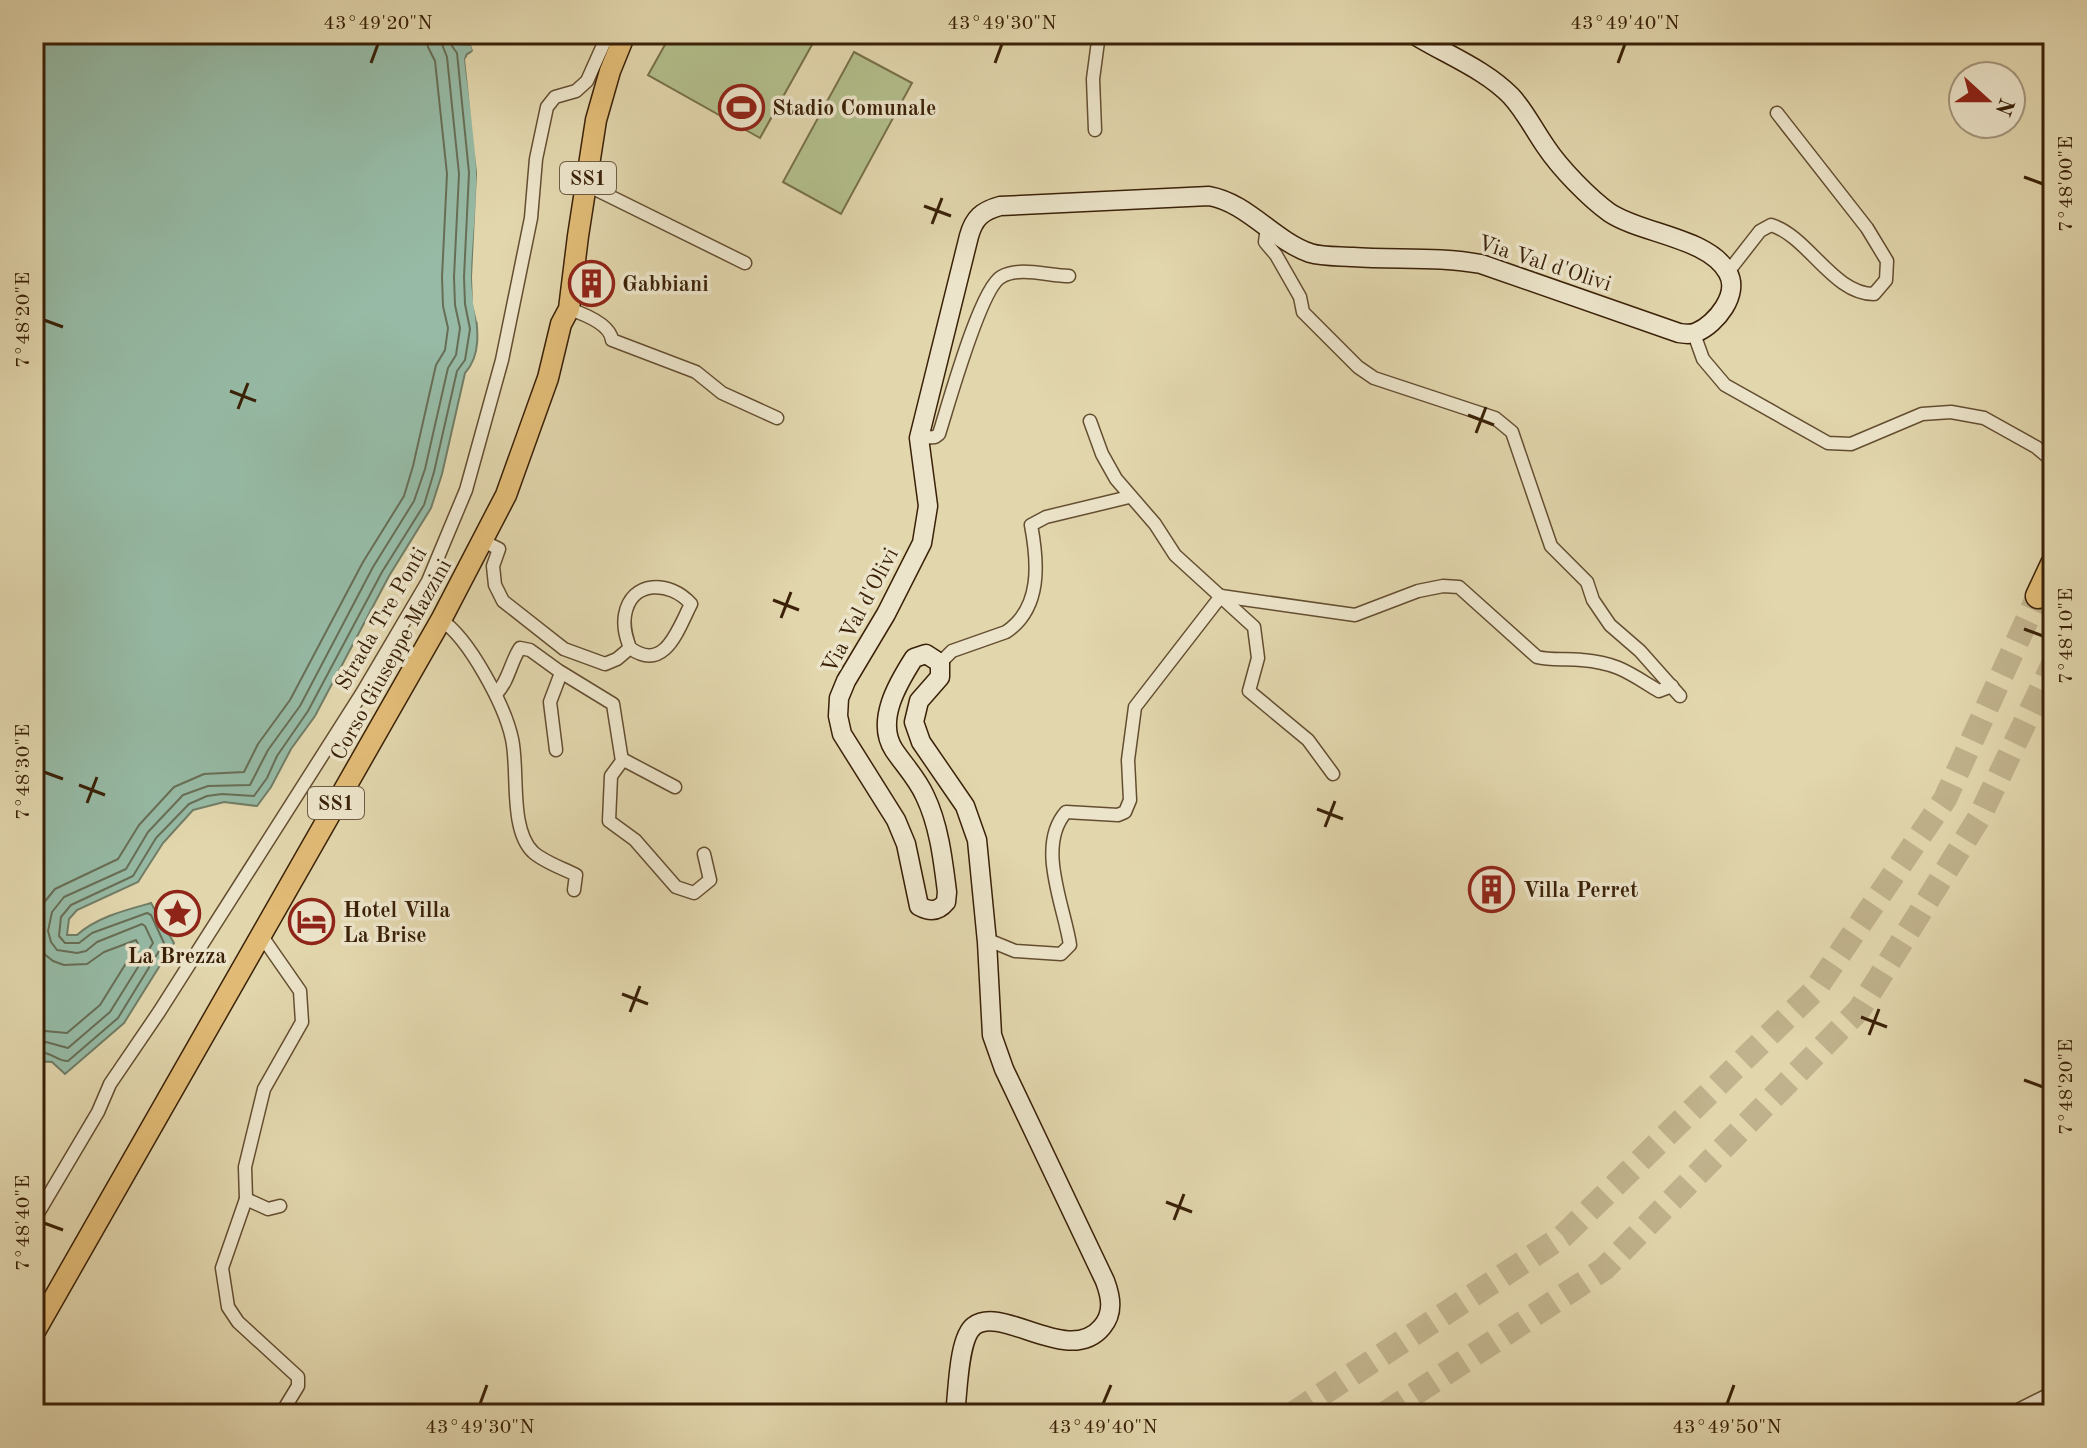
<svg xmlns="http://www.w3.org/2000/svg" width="2087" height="1448" font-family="'Old Standard TT',serif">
	<rect width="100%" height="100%" fill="#e2d6ad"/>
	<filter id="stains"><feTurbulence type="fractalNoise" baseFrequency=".0025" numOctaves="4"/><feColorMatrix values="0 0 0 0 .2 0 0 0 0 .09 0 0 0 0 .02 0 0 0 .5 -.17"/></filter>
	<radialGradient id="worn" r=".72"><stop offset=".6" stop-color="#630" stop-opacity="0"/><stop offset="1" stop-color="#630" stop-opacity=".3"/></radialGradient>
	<g fill="#b2be8b" stroke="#767049" stroke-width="2">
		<path d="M 671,34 L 818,34 L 760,138 L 648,75 Z"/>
		<path d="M 854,52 L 912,83 L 841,214 L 783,182 Z"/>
	</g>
	<path fill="#96baa5" stroke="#717d66" stroke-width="2" d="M 34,34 L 455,34 L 459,44 L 472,45 L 473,51 L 467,54 L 465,59 C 469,97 477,136 477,174 C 478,209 472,244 472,278 C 472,308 488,348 465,373 L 442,474 L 431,508 L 389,576 L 315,716 L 291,749 L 271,787 L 257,806 L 224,802 L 193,810 L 163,843 L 138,882 L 77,910 L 69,919 L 67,935 L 77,935 C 97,917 126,910 151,903 L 174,943 L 124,1023 L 65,1074 L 52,1062 L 34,1061 Z"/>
	<path fill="#e2d6ad" d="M 455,34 L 459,34 L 462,40 L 474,42 L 477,51 L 469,59 L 481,173 L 476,277 L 477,303 L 481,320 L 477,322 L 473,304 L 472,277 L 477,173 L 465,59 L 473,51 L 471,45 L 459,44 Z"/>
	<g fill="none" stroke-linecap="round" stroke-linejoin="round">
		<g stroke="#686e56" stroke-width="2">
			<path d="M 34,1030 L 67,1033 L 100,1005 L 138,944 L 136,940 L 104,952 L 87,964 L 64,965 L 53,961 L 43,953 L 38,942 L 36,926 L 42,905 L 55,889 L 118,859 L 139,825 L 174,787 L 204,774 L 244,772 L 258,744 L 290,700 L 363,562 L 404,496 L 413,466 L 436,365 L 445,350 L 448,328 L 443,306 L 442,277 L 447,174 L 435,61 L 428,47 L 426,34"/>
			<path d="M 34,1043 L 46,1042 L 68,1048 L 110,1012 L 153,943 L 145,926 L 142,924 L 97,942 L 86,951 L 77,953 L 57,950 L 51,942 L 48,931 L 52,912 L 64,897 L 126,869 L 148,832 L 183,795 L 208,786 L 250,785 L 268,750 L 300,706 L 373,567 L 414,501 L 425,469 L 448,368 L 456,355 L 460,328 L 455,305 L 454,277 L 459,174 L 447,57 L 438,34"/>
			<path d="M 34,1053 C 52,1050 57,1062 68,1061 L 118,1018 L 164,943 L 151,915 L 147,913 L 92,933 L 79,943 L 65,943 L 59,936 L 61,917 L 71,905 L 133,876 L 156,838 L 189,804 L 207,796 L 222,794 L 254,796 L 267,778 L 277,756 L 308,711 L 382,572 L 424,505 L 434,472 L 457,371 L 465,360 L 470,329 L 465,304 L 464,277 L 469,173 L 457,53 L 452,46 L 448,34"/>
		</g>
		<g stroke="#c0b28c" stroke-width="24" stroke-dasharray="24 12" stroke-linecap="butt">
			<path d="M 1292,1414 L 1563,1236 L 1815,990 L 1945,799 L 2038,596"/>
			<path d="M 1384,1414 L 1604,1269 L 1859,1010 L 1979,818 L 2053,664"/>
		</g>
		<defs>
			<g id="street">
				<path d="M 1095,130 L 1093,79 L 1099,34"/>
				<path d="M 587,185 L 745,263"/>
				<path d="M 1267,227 L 1265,242 L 1276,255 L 1300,297 L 1303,312 L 1358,367 L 1374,378 L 1495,418 L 1512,432 L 1551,546 L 1587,582 L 1593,600 L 1610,625 L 1640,651 L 1680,696"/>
				<path d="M 1728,272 L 1760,231 L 1771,225 C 1808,236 1833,294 1874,294 L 1886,280 L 1887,261 L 1867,228 L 1777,113"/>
				<path d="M 569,309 C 584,314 610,324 612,340 L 696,372 L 722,393 L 777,418"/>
				<path d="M 1694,334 L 1703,359 L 1725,385 L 1828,443 L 1851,444 L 1922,414 L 1951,412 L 1984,418 L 2036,447 L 2053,461"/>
				<path d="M 1090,421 L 1102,454 L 1116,479 L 1155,524 L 1175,555 L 1254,627 L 1258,658 L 1249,691 L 1308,740 L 1333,774"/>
				<path d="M 919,438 L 935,437 L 939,434 C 948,406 980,289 1001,277 C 1020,266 1048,276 1069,276"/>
				<path d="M 483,541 L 499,549 L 493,566 L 495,585 L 503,601 L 564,649 L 605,664 L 617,659 L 630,648 C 626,637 623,627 625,615 C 631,580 670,580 691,604 C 678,629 665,673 630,648"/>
				<path d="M 1221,596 L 1355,615 L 1418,591 L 1443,586 L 1459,587 L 1537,657 C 1552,661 1566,658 1582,660 C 1618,663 1629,673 1659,691 L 1672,686"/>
				<path d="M 441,620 C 469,638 505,706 512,739 C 519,770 509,829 533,852 C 544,862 562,868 576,875 L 574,890"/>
				<path d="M 940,663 L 952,651 L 1006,632 C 1042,608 1038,562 1031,525 L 1046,517 L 1129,497"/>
				<path d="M 496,694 C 509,681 510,663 520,648 L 530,650 L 559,671 L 613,704 L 622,761 L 611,776 L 609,821 L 635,840 L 676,887 L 694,893 L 710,880 L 704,854"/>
				<path d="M 556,750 L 550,702 L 561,673"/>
				<path d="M 622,759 L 675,787"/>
				<path d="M 261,935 L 300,991 L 302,1022 L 264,1089 L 245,1167 L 246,1199 L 222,1268 L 228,1307 L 238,1322 L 298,1377 L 298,1386 L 281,1414"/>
				<path d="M 987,942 L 993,942 L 1015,951 L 1061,954 L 1070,945 C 1064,905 1036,846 1066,812 L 1118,815 L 1125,812 L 1130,800 L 1128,760 L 1135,707 L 1221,596"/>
				<path d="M 246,1199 L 268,1209 L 280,1206"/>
				<path d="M 34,1220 L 98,1112 L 110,1084 L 159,1012 L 362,693 L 428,581 L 466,490 L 502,360 L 531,218 L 536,159 L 547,107 L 555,97 L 576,91 L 587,81 L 608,34"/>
				<path d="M 2010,1414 L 2046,1396 L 2050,1391 L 2053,1377"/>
			</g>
			<path id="secondary" d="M 955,1414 C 958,1393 958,1338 974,1326 C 1002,1304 1069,1367 1102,1327 C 1114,1313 1111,1297 1105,1281 L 1004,1069 L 992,1035 L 987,942 L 977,840 L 965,806 L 921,742 L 914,722 L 919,701 L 940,677 L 940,663 L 926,654 L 914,658 C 898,683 875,721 894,750 C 904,765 917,778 925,796 C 939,825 943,860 947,892 L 946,902 C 938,912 930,912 919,906 L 906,844 L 896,820 L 842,734 L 838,716 L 839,698 L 846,681 L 886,614 L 922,543 L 928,506 L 919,438 L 969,236 C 974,218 982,211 1000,206 L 1209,196 C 1248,203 1273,240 1310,253 C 1323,257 1339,256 1353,257 C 1395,260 1439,256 1481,264 L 1679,333 C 1685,334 1691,335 1697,332 C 1716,324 1740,294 1728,273 C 1710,238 1642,234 1610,213 C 1589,198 1560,168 1546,147 C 1534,130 1525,111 1511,96 C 1485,69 1445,54 1413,34"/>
			<path id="primary" d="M 34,1333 L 441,620 L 506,495 L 548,378 L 561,324 L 569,309 L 578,236 L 596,120 L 610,71 L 625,34"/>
			<path id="highway" d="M 2038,596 L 2053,564"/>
		</defs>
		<use href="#street" stroke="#644e30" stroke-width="15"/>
		<use href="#secondary" stroke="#3a2107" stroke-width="21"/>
		<use href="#primary" stroke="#3a2107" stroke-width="23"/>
		<use href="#highway" stroke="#3a2107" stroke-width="27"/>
		<use href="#street" stroke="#ece4ca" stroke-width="12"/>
		<use href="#secondary" stroke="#ece4ca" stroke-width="18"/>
		<use href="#primary" stroke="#e1bb76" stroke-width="20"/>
		<use href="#highway" stroke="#e1bb76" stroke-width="24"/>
	</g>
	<path fill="none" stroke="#3a2107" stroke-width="3" d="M 371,63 L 378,44M 995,63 L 1002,44M 1618,63 L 1625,44M 2024,177 L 2043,184M 924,206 L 951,216M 932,224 L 942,198M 44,320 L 63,327M 230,391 L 256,401M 238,409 L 248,383M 1468,415 L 1494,425M 1476,433 L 1486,407M 773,600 L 799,610M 781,618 L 791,592M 2024,629 L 2043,636M 44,772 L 63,779M 79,785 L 105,795M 87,803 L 97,777M 1317,809 L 1343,819M 1325,827 L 1335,801M 622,994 L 648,1004M 630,1012 L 640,986M 1861,1017 L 1887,1027M 1869,1035 L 1879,1009M 2024,1080 L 2043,1087M 1166,1202 L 1192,1212M 1174,1220 L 1184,1194M 44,1223 L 63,1230M 480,1404 L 487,1385M 1103,1404 L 1111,1385M 1727,1404 L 1734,1385"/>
	<defs>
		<symbol id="stadium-ring" viewBox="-11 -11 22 22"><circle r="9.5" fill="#ece4ca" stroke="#8f2418" stroke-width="1.5"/><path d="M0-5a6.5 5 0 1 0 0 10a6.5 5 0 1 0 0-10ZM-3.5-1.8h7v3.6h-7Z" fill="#8f2418"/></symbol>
		<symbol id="building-ring" viewBox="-11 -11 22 22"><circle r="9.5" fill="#ece4ca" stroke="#8f2418" stroke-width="1.5"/><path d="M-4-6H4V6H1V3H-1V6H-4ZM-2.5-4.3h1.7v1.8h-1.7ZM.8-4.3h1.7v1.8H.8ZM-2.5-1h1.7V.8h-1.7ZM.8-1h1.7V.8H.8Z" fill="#8f2418"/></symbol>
		<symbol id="sight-ring" viewBox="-11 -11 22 22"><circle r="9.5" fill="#ece4ca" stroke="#8f2418" stroke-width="1.5"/><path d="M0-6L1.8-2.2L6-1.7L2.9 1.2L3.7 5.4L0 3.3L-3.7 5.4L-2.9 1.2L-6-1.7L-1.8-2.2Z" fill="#8f2418"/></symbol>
		<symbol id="hotel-ring" viewBox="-11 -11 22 22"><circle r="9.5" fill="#ece4ca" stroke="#8f2418" stroke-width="1.5"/><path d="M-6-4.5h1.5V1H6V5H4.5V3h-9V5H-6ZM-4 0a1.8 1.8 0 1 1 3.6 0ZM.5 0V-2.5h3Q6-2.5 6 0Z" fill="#8f2418"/></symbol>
	</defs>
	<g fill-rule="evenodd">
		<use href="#stadium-ring" x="716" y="82" width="51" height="51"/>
		<use href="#building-ring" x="566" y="258" width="51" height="51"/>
		<use href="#building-ring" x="1466" y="864" width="51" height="51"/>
		<use href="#sight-ring" x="152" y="888" width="51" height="51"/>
		<use href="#hotel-ring" x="286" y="896" width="51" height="51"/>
	</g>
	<g text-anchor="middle" stroke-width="7" stroke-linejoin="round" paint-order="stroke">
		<g fill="#ece4ca" stroke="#6f5c42" stroke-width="2">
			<rect x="560" y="162" width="56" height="32" rx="6"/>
			<rect x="308" y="787" width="56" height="32" rx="6"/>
		</g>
		<g font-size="20" font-weight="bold" fill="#3a2107">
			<text x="588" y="185">SS1</text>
			<text x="336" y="810">SS1</text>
		</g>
		<g font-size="22" font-weight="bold" fill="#3a2107" stroke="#ece4ca" text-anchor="start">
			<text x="772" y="115">Stadio Comunale</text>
			<text x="622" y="291">Gabbiani</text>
			<text x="1523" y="897">Villa Perret</text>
			<text x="343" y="917">Hotel Villa<tspan x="343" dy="25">La Brise</tspan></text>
			<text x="177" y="963" text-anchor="middle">La Brezza</text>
		</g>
		<g font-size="22" fill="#3a2107" stroke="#ece4ca">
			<text transform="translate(1545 262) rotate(18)" y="8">Via Val d'Olivi</text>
			<text transform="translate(859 610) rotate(-62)" y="8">Via Val d'Olivi</text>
			<text transform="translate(380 618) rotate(-60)" y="8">Strada Tre Ponti</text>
			<text transform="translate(390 659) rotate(-61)" y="8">Corso Giuseppe Mazzini</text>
		</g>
	</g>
	<rect width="2087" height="1448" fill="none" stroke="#e2d6ad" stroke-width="88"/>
	<g transform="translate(1987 100) rotate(111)"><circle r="38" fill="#ece4ca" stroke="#a5967c" stroke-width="2"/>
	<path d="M0-6L14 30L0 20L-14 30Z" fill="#8f2418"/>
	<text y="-12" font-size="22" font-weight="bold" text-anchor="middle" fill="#3a2107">N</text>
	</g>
	<rect x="44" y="44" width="1999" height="1360" fill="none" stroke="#3a2107" stroke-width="3"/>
	<g font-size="20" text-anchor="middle" fill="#3a2107">
		<text x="378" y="29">43°49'20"N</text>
		<text x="1002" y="29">43°49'30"N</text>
		<text x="1625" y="29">43°49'40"N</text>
		<text transform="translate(2065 184) rotate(-90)" y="7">7°48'00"E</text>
		<text transform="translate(22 320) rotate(-90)" y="7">7°48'20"E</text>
		<text transform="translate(2065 636) rotate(-90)" y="7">7°48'10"E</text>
		<text transform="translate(22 772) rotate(-90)" y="7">7°48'30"E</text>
		<text transform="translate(2065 1087) rotate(-90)" y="7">7°48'20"E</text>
		<text transform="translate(22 1223) rotate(-90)" y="7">7°48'40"E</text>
		<text x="480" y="1433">43°49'30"N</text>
		<text x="1103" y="1433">43°49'40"N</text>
		<text x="1727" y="1433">43°49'50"N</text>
	</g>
	<rect width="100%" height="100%" filter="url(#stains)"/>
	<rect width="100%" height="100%" fill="url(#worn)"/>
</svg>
